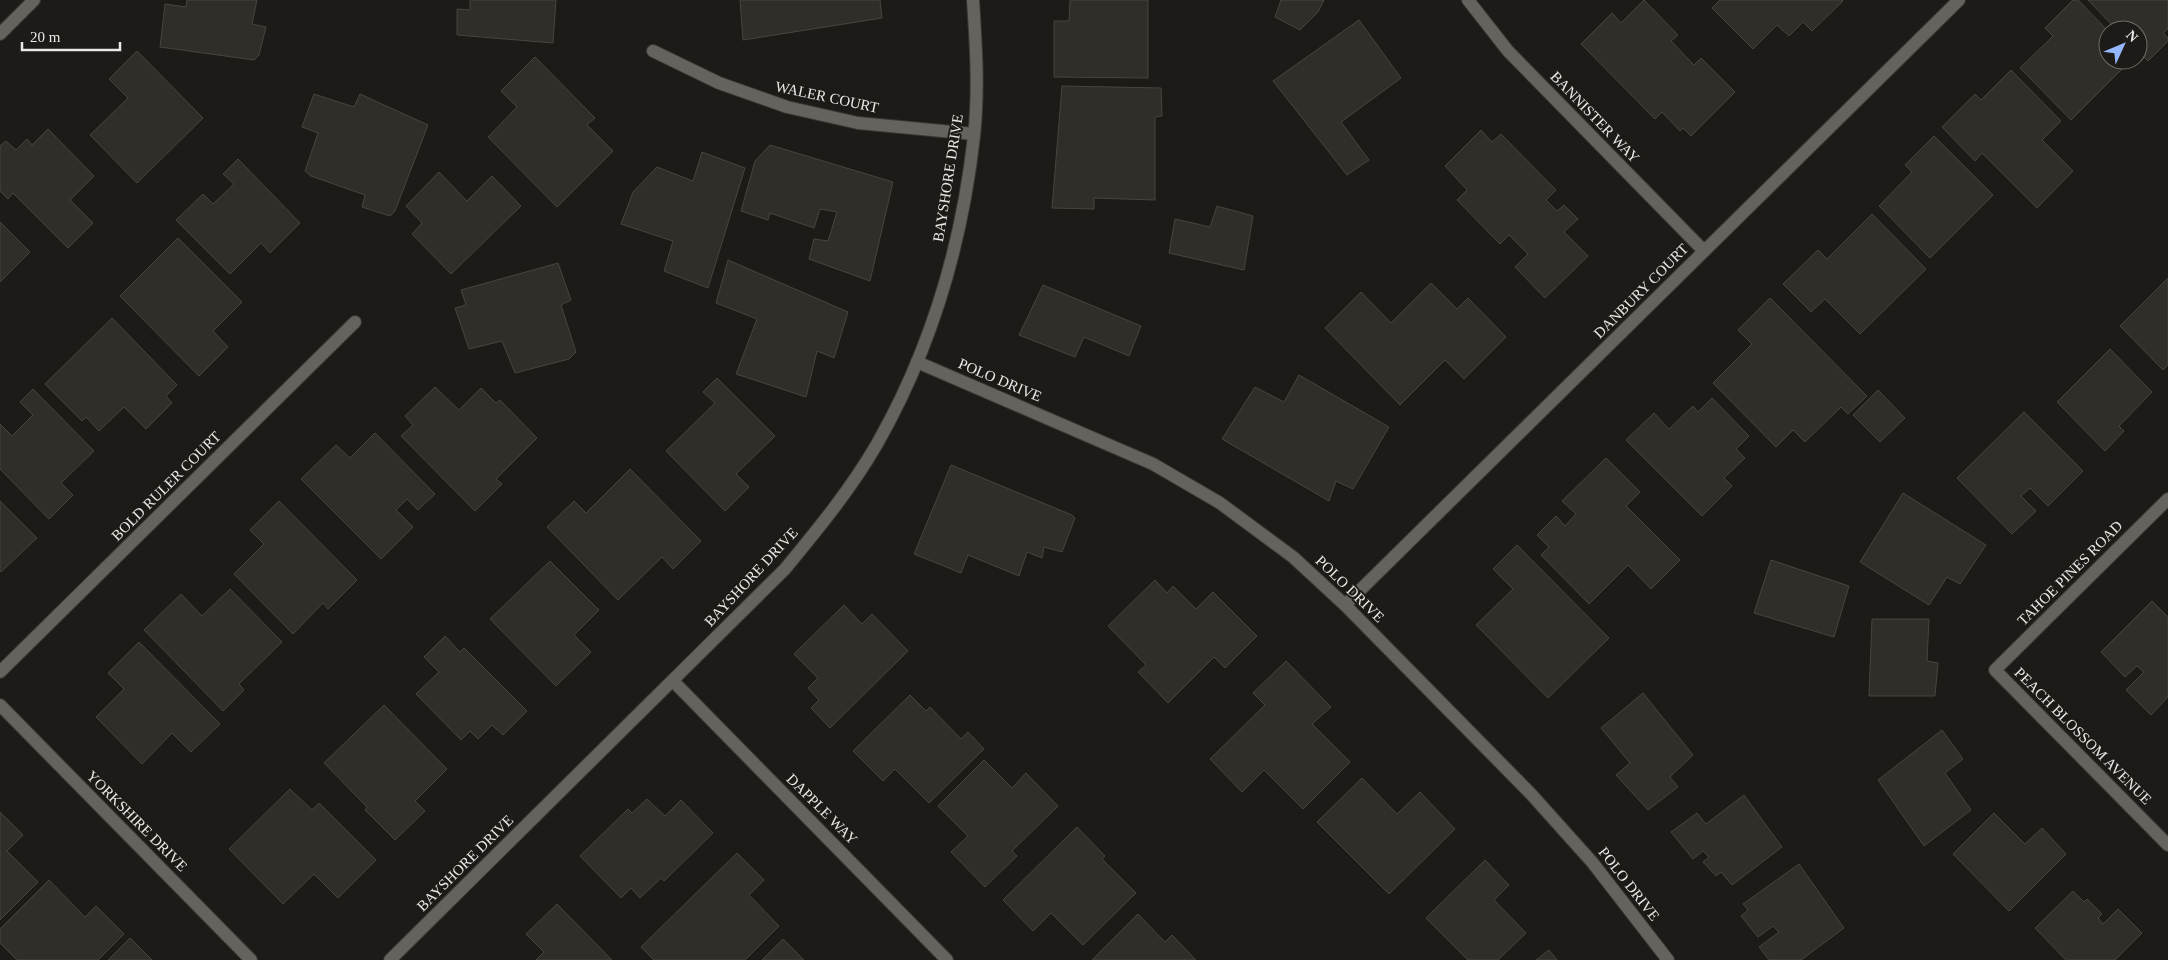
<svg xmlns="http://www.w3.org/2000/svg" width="2168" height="960" font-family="Georgia,serif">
	<rect width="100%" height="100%" fill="#1d1b17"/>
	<g fill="#312e2a" stroke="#484541">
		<path d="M 187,0 L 257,0 L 252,24 L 266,27 L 259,55 L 254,60 L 160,47 L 165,4 L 186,7 Z"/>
		<path d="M 470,0 L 556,0 L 553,43 L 457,35 L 457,9 L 470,10 Z"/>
		<path d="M 740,0 L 880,0 L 882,18 L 743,40 Z"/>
		<path d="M 1070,0 L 1148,0 L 1148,78 L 1054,77 L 1054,21 L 1069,21 Z"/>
		<path d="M 1281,0 L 1324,0 L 1318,12 L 1300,30 L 1275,17 Z"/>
		<path d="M 1644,0 L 1678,35 L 1671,41 L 1694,65 L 1701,58 L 1735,92 L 1691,136 L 1683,128 L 1680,131 L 1662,112 L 1655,119 L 1581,44 L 1612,13 L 1621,23 Z"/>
		<path d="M 1720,0 L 1842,0 L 1843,1 L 1812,31 L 1803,22 L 1789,36 L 1777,25 L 1753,49 L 1712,8 Z"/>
		<path d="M 2073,0 L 2078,0 L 2108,31 L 2108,60 L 2131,60 L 2071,120 L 2020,68 L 2053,36 L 2045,28 Z"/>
		<path d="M 2088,0 L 2168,0 L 2168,29 L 2163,33 L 2168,38 L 2168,41 L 2148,61 L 2138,51 L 2138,30 L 2117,30 Z"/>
		<path d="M 1359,20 L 1401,78 L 1341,122 L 1369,160 L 1347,175 L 1273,81 Z"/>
		<path d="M 137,51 L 203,118 L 137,183 L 90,135 L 128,98 L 109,79 Z"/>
		<path d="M 535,57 L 595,118 L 587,125 L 613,151 L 557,207 L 488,137 L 517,107 L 501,91 Z"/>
		<path d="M 2011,70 L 2061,121 L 2042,140 L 2073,171 L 2037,208 L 1982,153 L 1975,161 L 1942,127 L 1975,94 L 1981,100 Z"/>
		<path d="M 1062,86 L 1161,88 L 1162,116 L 1155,117 L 1155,200 L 1094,198 L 1094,209 L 1052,208 Z"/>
		<path d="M 314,94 L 354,107 L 360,94 L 428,125 L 395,211 L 390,216 L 362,207 L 365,195 L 311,176 L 305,171 L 318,133 L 302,127 Z"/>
		<path d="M 48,129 L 94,176 L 70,200 L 93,223 L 68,248 L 13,193 L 8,199 L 0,191 L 0,146 L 6,141 L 16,150 L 27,139 L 32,145 Z"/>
		<path d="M 1481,130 L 1492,142 L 1501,134 L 1556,190 L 1546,200 L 1557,211 L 1564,205 L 1578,219 L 1564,232 L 1588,256 L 1545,298 L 1515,267 L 1528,254 L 1509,235 L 1500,244 L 1457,200 L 1467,190 L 1445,166 Z"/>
		<path d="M 1934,136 L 1993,195 L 1930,258 L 1879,206 L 1912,172 L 1905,165 Z"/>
		<path d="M 770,145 L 893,182 L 870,281 L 809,259 L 814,239 L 828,241 L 837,212 L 820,209 L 814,228 L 770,213 L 768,220 L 741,211 L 755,161 Z"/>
		<path d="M 702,152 L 745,168 L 708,288 L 664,271 L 673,241 L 621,224 L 633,192 L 657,167 L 693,181 Z"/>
		<path d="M 238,159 L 300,223 L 270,253 L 261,243 L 230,274 L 176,220 L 203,194 L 213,204 L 234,184 L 223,174 Z"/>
		<path d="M 439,172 L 467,201 L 492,176 L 521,206 L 451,274 L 412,234 L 422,223 L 406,206 Z"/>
		<path d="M 1217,206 L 1253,216 L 1244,270 L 1169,253 L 1175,219 L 1210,227 Z"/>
		<path d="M 1872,214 L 1926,269 L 1860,334 L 1825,299 L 1811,312 L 1783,284 L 1818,250 L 1827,259 Z"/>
		<path d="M 0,222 L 30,252 L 0,282 Z"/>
		<path d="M 178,238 L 242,302 L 213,331 L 228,347 L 199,376 L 120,296 Z"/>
		<path d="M 728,260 L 848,312 L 834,358 L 817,351 L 806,397 L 736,374 L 757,319 L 716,303 Z"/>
		<path d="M 558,263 L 571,300 L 561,305 L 576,352 L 569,359 L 515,373 L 502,341 L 469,349 L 455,308 L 466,305 L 461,290 Z"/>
		<path d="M 2168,278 L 2168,365 L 2163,370 L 2120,326 Z"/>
		<path d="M 1431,283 L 1457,309 L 1468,298 L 1506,337 L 1464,379 L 1445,360 L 1400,405 L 1325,328 L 1361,292 L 1391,323 Z"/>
		<path d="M 1043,285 L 1141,326 L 1129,356 L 1084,337 L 1075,357 L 1019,335 Z"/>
		<path d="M 1770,298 L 1867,396 L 1848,414 L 1841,407 L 1805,442 L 1793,430 L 1776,447 L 1713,383 L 1752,344 L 1738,330 Z"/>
		<path d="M 112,318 L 177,385 L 166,396 L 172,403 L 146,429 L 124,407 L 99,431 L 86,417 L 82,421 L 45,384 Z"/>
		<path d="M 2110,349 L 2152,392 L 2119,426 L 2124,431 L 2105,451 L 2057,402 Z"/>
		<path d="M 1299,375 L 1389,427 L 1353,489 L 1336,481 L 1329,501 L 1222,439 L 1255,387 L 1284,402 Z"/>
		<path d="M 717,378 L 775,436 L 736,474 L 749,487 L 725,511 L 666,451 L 715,403 L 703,392 Z"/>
		<path d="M 435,387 L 459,410 L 481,388 L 496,403 L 500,400 L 537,438 L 496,479 L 502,484 L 475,511 L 401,436 L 413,425 L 405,416 Z"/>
		<path d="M 33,389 L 94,451 L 61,483 L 73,495 L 49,519 L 0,469 L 0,424 L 12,436 L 33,415 L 20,402 Z"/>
		<path d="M 1878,390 L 1905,418 L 1880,442 L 1853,415 Z"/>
		<path d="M 1712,398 L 1749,436 L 1736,449 L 1745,458 L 1724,478 L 1732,486 L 1702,516 L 1626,440 L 1654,413 L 1669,429 L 1693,406 L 1698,412 Z"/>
		<path d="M 2024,412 L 2083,471 L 2048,506 L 2030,488 L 2021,496 L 2036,511 L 2012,534 L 1957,478 Z"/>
		<path d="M 375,433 L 435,494 L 418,510 L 407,499 L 396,510 L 413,527 L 381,559 L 301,479 L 336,445 L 350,458 Z"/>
		<path d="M 1606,458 L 1640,492 L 1626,506 L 1680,560 L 1651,589 L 1628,565 L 1589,604 L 1541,555 L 1549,547 L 1537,535 L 1556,516 L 1565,526 L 1576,514 L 1562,501 Z"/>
		<path d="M 951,465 L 1072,515 L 1075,518 L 1062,552 L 1044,547 L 1042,558 L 1027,552 L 1019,576 L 968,555 L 961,573 L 914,554 Z"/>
		<path d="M 630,469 L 701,541 L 673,569 L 662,557 L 618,600 L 547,527 L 574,501 L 586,513 Z"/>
		<path d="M 1903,493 L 1986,545 L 1960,584 L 1947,577 L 1929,605 L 1860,562 Z"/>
		<path d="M 0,501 L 37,538 L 1,572 L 0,571 Z"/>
		<path d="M 279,501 L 357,580 L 328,609 L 323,603 L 293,634 L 234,574 L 264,544 L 250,530 Z"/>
		<path d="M 1517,545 L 1609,638 L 1548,698 L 1476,625 L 1513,589 L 1493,569 Z"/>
		<path d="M 1771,560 L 1849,586 L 1834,637 L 1754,613 Z"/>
		<path d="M 550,561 L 599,610 L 574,635 L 591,652 L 556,686 L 490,619 Z"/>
		<path d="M 1155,580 L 1167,593 L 1173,586 L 1196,609 L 1213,592 L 1257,636 L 1225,668 L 1214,657 L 1168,703 L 1138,672 L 1146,665 L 1108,626 Z"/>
		<path d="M 230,589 L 282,642 L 239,684 L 244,690 L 223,711 L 144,630 L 181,594 L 202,616 Z"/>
		<path d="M 2152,601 L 2168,617 L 2168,697 L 2151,715 L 2126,690 L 2144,672 L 2137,666 L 2125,677 L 2101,652 Z"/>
		<path d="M 844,605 L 862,624 L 872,614 L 908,651 L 830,728 L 811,708 L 819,700 L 808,688 L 818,678 L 794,654 Z"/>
		<path d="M 1872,619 L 1929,619 L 1927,661 L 1938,663 L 1935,696 L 1869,696 Z"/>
		<path d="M 445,636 L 460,652 L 464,648 L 527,711 L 503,735 L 492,725 L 478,739 L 470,731 L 461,740 L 416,694 L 439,672 L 424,657 Z"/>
		<path d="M 139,642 L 220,724 L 191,752 L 172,733 L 142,764 L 96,717 L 124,689 L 108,673 Z"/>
		<path d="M 1286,661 L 1331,707 L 1312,724 L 1350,762 L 1303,809 L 1264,770 L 1242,792 L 1210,759 L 1265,705 L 1253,693 Z"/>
		<path d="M 1643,693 L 1693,755 L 1670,777 L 1678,787 L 1648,810 L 1616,775 L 1630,763 L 1601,728 Z"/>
		<path d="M 910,695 L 926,711 L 930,707 L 961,739 L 968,732 L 984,749 L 929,803 L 895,769 L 883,781 L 853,751 Z"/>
		<path d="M 384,705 L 447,769 L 415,801 L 425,811 L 395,840 L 365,810 L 367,807 L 324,763 Z"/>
		<path d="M 1942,730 L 1963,759 L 1945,773 L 1971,810 L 1924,846 L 1878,780 Z"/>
		<path d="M 984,760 L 1012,788 L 1026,773 L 1058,806 L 1012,851 L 1017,856 L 985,887 L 951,852 L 968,836 L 938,806 Z"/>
		<path d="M 1362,778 L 1397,814 L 1420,792 L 1455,829 L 1389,894 L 1317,822 Z"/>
		<path d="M 290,789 L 312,810 L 319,803 L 376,860 L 338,898 L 314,874 L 283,904 L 229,849 Z"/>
		<path d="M 1744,795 L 1782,847 L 1732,885 L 1721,872 L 1716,876 L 1703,862 L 1709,857 L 1703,851 L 1693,859 L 1671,832 L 1697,813 L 1706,824 Z"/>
		<path d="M 647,799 L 665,816 L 681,800 L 713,833 L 664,881 L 661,878 L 640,898 L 631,888 L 621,898 L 580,856 L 628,809 L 632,813 Z"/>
		<path d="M 0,812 L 23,835 L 7,851 L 38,882 L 0,920 Z"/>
		<path d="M 1994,813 L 2025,844 L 2042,828 L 2066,854 L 2009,911 L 1953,854 Z"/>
		<path d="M 1077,827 L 1105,856 L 1102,859 L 1136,893 L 1083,945 L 1051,913 L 1033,931 L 1003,900 Z"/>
		<path d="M 737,853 L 764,880 L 749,895 L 779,926 L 745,960 L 654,960 L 641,947 Z"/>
		<path d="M 1485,860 L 1509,885 L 1494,900 L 1526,933 L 1498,960 L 1468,960 L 1426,918 Z"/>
		<path d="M 1799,864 L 1844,928 L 1801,960 L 1769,960 L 1759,947 L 1779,932 L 1773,926 L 1758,937 L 1741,916 L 1748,910 L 1743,904 Z"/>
		<path d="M 49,880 L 85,917 L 96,906 L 124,934 L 98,960 L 17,960 L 0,943 L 0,929 Z"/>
		<path d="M 2073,891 L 2084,902 L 2087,899 L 2102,914 L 2098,918 L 2103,924 L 2118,909 L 2142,933 L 2115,960 L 2066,960 L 2035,928 Z"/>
		<path d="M 557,904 L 612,960 L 536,960 L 544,952 L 526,934 Z"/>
		<path d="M 1138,914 L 1165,942 L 1172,935 L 1196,960 L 1092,960 Z"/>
		<path d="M 130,938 L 152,960 L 108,960 Z"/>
		<path d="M 783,939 L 804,960 L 762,960 Z"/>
		<path d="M 1549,950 L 1557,960 L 1536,960 Z"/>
	</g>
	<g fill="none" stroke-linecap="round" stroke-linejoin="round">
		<defs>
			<g id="street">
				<path d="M 1468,0 L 1508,51 L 1704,251"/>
				<path d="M 0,34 L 34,0"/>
				<path d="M 653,51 L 719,83 L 787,107 L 858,123 L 974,134"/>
				<path d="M 917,362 L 1153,464 L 1220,503 L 1293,557 L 1345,605 L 1531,794 L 1592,862 L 1668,960"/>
				<path d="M 2168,499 L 1995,670 L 2168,845"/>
				<path d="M 1345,605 L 1959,0"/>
				<path d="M 0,672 L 355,322"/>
				<path d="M 673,681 L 947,960"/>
				<path d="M 0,705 L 251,960"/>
				<path d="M 390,960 L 785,569 C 818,529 851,489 877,444 C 931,349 962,244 974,136 C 979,91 976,45 973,0"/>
			</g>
		</defs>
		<use href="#street" stroke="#393836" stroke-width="14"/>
		<use href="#street" stroke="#65635d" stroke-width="12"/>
	</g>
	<g text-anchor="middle" stroke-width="4" stroke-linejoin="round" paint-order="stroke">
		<g font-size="15" fill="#e9e8e5" stroke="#1d1b17">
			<text transform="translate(827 97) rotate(12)" y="5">WALER COURT</text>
			<text transform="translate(1595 117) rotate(46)" y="5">BANNISTER WAY</text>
			<text transform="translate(948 178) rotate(-81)" y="5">BAYSHORE DRIVE</text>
			<text transform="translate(1641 291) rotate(-45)" y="5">DANBURY COURT</text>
			<text transform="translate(1000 380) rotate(23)" y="5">POLO DRIVE</text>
			<text transform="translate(166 486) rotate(-45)" y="5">BOLD RULER COURT</text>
			<text transform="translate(2070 573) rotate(-45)" y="5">TAHOE PINES ROAD</text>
			<text transform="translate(751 577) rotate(-47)" y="5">BAYSHORE DRIVE</text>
			<text transform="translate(1350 589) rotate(44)" y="5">POLO DRIVE</text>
			<text transform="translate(2083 736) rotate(45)" y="5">PEACH BLOSSOM AVENUE</text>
			<text transform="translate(822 809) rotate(45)" y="5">DAPPLE WAY</text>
			<text transform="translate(137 821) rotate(45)" y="5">YORKSHIRE DRIVE</text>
			<text transform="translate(465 863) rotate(-45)" y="5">BAYSHORE DRIVE</text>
			<text transform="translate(1629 884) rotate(52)" y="5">POLO DRIVE</text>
		</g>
	</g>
	<g transform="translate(2123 45) rotate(46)"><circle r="24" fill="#1d1b17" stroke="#6f6d69"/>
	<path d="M0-4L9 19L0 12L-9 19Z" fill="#94b7fd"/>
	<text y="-8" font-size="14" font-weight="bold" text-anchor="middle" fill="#e9e8e5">N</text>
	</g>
	<path d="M22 42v8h98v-8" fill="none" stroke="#e9e8e5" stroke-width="2.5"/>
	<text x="30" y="42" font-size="15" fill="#e9e8e5" stroke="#1d1b17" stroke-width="4" paint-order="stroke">20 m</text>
</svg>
